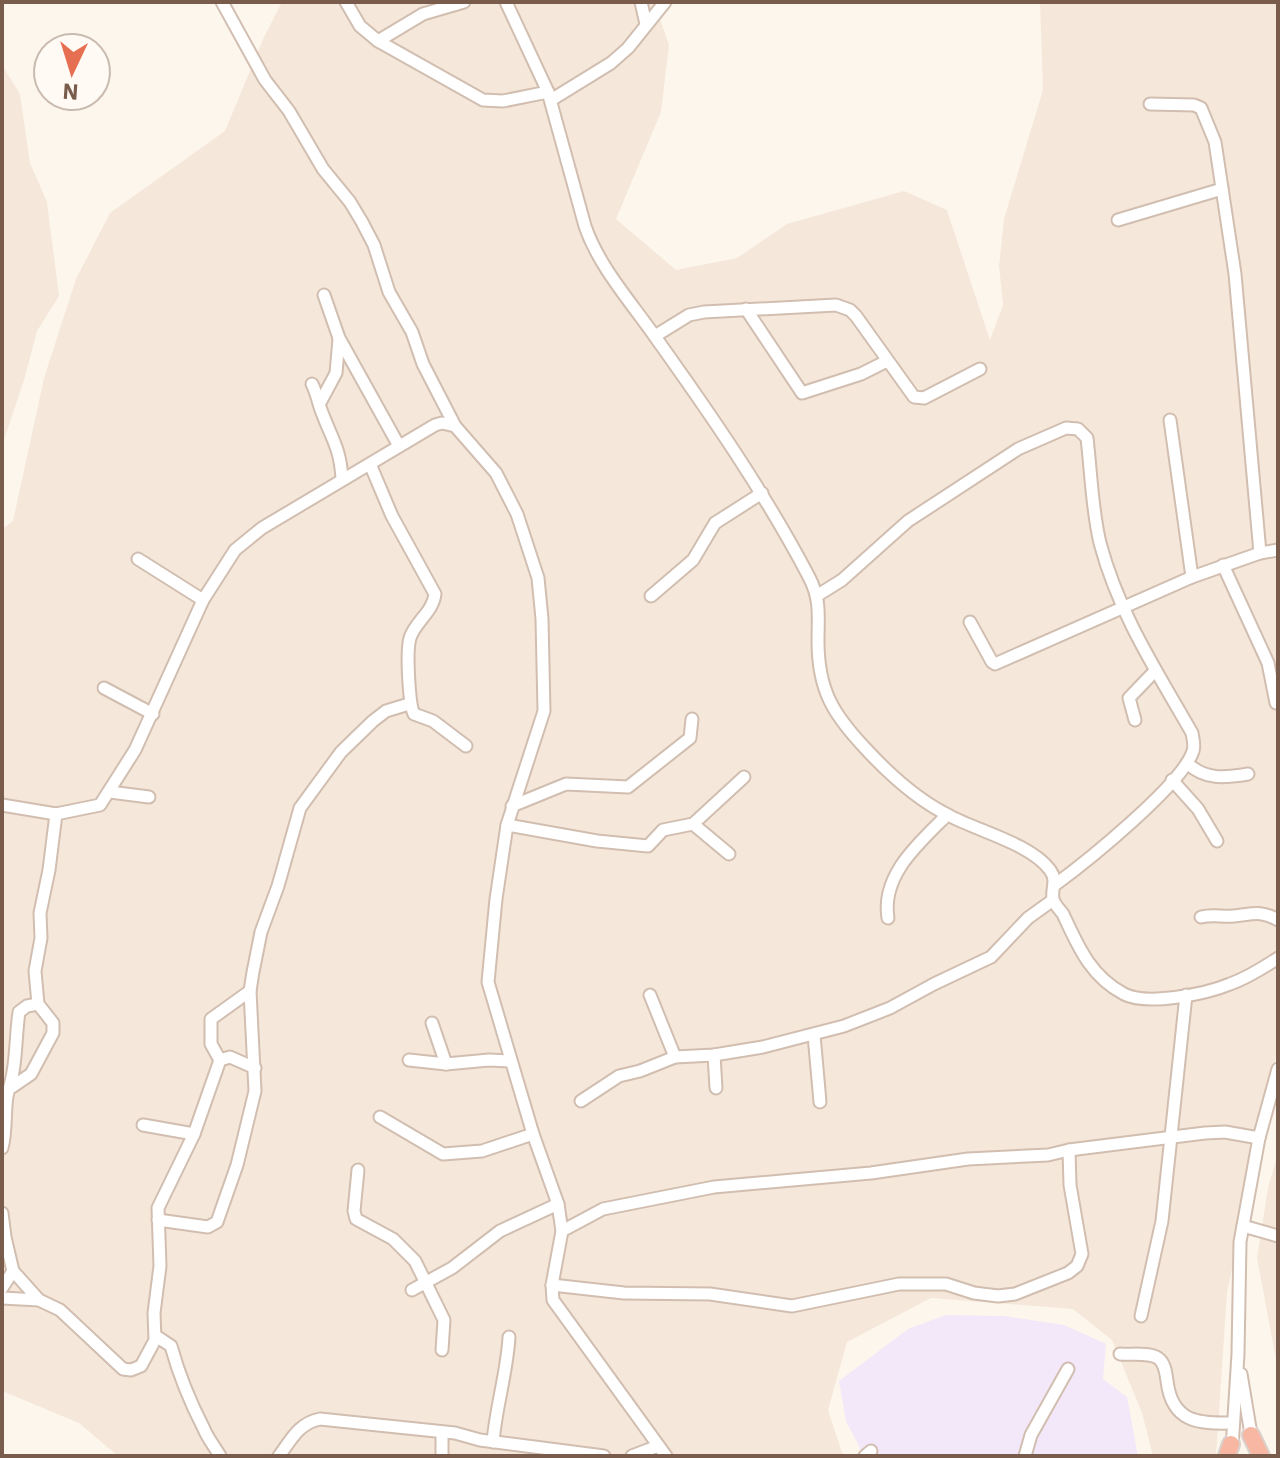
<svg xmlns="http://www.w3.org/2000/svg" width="1280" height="1458" font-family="'IBM Plex Sans',sans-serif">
	<rect width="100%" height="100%" fill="#fdf6ec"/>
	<g fill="#f5e8da">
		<path d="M 282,2 L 654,2 L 669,45 L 661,112 L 616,219 L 676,270 L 737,258 L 787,224 L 904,191 L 947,210 L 990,340 L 1003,305 L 999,266 L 1004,219 L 1043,90 L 1040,2 L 1278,2 L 1278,1046 L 1227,1293 L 1216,1456 L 1153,1456 L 1142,1413 L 1112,1340 L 1073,1309 L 931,1298 L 847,1342 L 828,1410 L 843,1456 L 118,1456 L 79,1423 L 2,1391 L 2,529 L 13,521 L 44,378 L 76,279 L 110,213 L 225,131 L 264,37 Z"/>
		<path d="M 2,65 L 20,94 L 30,163 L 47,202 L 59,296 L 37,331 L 25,377 L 2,446 Z"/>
		<path d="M 1278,1153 L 1278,1370 L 1257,1258 L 1268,1188 Z"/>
	</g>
	<path fill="#f3e8fa" d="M 946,1315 L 1004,1316 L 1064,1325 L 1106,1344 L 1103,1379 L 1127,1397 L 1138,1456 L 864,1456 L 846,1421 L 839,1381 L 908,1329 Z"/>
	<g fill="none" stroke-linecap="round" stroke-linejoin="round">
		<defs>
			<g id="minor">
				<path d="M 222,2 L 265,80 L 289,111 L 323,169 L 350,202 L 362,222 L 374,245 L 389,292 L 412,332 L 423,364 L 455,426"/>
				<path d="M 346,2 L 360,26 L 378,41 L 423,14 L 464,2"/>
				<path d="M 506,2 L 548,92 L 585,226 C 599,267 631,302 656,338 C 711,415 765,493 809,577 C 821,600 818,616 818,641 C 818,690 833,714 865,748 C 888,773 919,801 950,816 C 978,831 1031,844 1050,870 C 1058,881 1051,888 1053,899 C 1054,904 1060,910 1063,914 C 1078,946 1090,976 1124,994 C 1147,1006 1206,994 1230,984 C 1247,978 1263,968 1278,958"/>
				<path d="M 641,2 L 646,24"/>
				<path d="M 378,41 L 483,100 L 503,101 L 548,92"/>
				<path d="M 551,100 L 611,63 L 628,48 L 665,2"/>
				<path d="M 1150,104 L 1194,105 L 1201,108 L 1215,142 L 1235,274 L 1260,553"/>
				<path d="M 1118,220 L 1222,189"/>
				<path d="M 324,295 L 339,338 L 399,446"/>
				<path d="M 746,309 L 802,393 L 861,374 L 887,361"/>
				<path d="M 655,336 L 689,315 L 704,312 L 836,305 L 850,310 L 856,316 L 914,397 L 924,398 L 980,369"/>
				<path d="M 312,384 C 318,396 318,404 323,415 C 333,441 340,449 342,478"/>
				<path d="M 321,401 L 336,373 L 339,339"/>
				<path d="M 1170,420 L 1192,577"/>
				<path d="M 370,464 L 392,516 L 435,594 C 433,612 415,622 410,638 C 406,651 409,705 414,714 L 433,721 L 466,746"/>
				<path d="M 138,559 L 203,600"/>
				<path d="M 1223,565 L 1268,663 L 1276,703"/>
				<path d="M 818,595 L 842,580 L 908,521 L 1018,449 L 1066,428 L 1078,429 L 1087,438 C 1091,472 1092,510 1100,543 C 1119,614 1156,670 1192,733 C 1193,739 1195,745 1193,751 C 1183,784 1086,862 1056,884"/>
				<path d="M 651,596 L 693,560 L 715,523 L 762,493"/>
				<path d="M 970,622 L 992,662 L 995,664 L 1192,577 L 1260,553 L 1278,550"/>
				<path d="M 104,688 L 153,714"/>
				<path d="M 1135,720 L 1129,698 L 1154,672"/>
				<path d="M 1187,763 C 1205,780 1224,778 1248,774"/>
				<path d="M 1172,780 L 1198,809 L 1217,841"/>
				<path d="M 110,792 L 149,797"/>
				<path d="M 2,805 L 56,814 L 100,805 L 135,750 L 203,600 L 235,550 L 262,528 L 435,425 L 442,423 L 455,426 L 496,473 L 517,514 L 538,578 L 542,619 L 544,711 L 507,825 L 496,899 L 488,982 L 533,1134 L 558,1204 L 562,1231"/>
				<path d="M 512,806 L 566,784 L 628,787 L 690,738 L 692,719"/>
				<path d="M 693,824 L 729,854"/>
				<path d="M 507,825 L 597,841 L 648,846 L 663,830 L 693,824 L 744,777"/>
				<path d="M 1201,917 C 1213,914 1222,917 1234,916 C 1253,914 1261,910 1278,920"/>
				<path d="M 888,918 C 881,875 919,843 947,815"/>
				<path d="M 650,995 L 675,1057"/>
				<path d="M 432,1023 L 446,1064"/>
				<path d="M 814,1035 L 820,1102"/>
				<path d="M 714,1055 L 716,1088"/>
				<path d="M 220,1060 L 211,1044 L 211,1019 L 250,991"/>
				<path d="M 409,1060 L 446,1064 L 489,1060 L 510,1061"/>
				<path d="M 12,1087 L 31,1074 L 53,1033 L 53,1023 L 38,1004 L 35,971 L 41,938 L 40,913 L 49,870 L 56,814"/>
				<path d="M 581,1101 L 619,1076 L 640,1071 L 675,1057 L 714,1055 L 763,1047 L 844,1026 L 890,1008 L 934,984 L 991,957 L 1028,918 L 1053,900"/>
				<path d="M 380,1117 L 443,1154 L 482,1151 L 533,1134"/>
				<path d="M 143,1125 L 194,1134"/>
				<path d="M 2,1148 C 7,1131 4,1104 8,1092 C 17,1066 15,1039 19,1012 L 27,1006 L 38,1004"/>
				<path d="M 358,1170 L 354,1211 L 356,1219 L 393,1239 L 415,1261 L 444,1320 L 442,1350"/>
				<path d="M 2,1213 L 5,1237 L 13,1271 L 39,1300"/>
				<path d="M 158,1220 L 208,1227 L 217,1222 L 237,1165 L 255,1091 L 250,991 L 253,972 L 261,932 L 278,886 L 300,808 L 341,752 L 373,721 L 386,711 L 409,704"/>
				<path d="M 1243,1226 L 1278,1236"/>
				<path d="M 552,1285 L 624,1293 L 710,1294 L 792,1306 L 899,1284 L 946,1284 L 974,1293 L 998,1296 L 1015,1294 L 1068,1273 L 1077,1266 L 1082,1254 L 1070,1185 L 1069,1150"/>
				<path d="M 2,1288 L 13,1271"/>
				<path d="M 412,1290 L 452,1268 L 500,1231 L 558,1204"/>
				<path d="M 2,1298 L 39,1300 L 60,1310 L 123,1369 L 131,1370 L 141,1366 L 155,1340 L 154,1313 L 160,1266 L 158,1208 L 194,1134 L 220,1060 L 230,1057 L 255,1068"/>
				<path d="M 1141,1316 L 1162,1221 L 1186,995"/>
				<path d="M 156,1336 L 171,1346 C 179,1375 190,1402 204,1429 C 208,1439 215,1447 220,1456"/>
				<path d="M 1120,1354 C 1131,1355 1149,1352 1158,1358 C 1165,1363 1166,1373 1167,1381 C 1172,1422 1198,1424 1232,1423"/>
				<path d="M 1241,1374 L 1252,1440"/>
				<path d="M 493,1442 C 496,1406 507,1373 509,1337"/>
				<path d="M 1232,1448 L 1238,1354 L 1240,1242 L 1259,1138 L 1278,1069"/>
				<path d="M 279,1456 C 291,1440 299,1423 320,1419 L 455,1433 L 480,1440 L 604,1456"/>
				<path d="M 442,1456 L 442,1432"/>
				<path d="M 632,1456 L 658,1446"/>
				<path d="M 666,1456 L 553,1300 L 552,1285 L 562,1231 L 603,1209 L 714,1187 L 871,1173 L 968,1159 L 1048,1155 L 1069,1150 L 1205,1133 L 1225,1132 L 1259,1138"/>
				<path d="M 865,1456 L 871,1451"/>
				<path d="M 1025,1456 L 1031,1435 L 1068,1369"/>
			</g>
			<g id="highway">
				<path d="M 1251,1435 L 1261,1456"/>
				<path d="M 1227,1456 L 1231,1444"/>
			</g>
		</defs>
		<use href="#minor" stroke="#d1beb0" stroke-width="15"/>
		<use href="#highway" stroke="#dad1cd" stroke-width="20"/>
		<use href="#minor" stroke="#fff" stroke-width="11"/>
		<use href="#highway" stroke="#f7b7a3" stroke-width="16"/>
	</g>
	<rect width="1280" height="1458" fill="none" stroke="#7a5c4d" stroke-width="8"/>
	<g transform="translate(72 72) rotate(184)"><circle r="38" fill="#fffaf3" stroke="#cabbb1" stroke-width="2"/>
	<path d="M0-6L14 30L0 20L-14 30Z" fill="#e76f51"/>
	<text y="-12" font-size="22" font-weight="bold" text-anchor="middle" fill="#7a5c4d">N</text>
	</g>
</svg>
